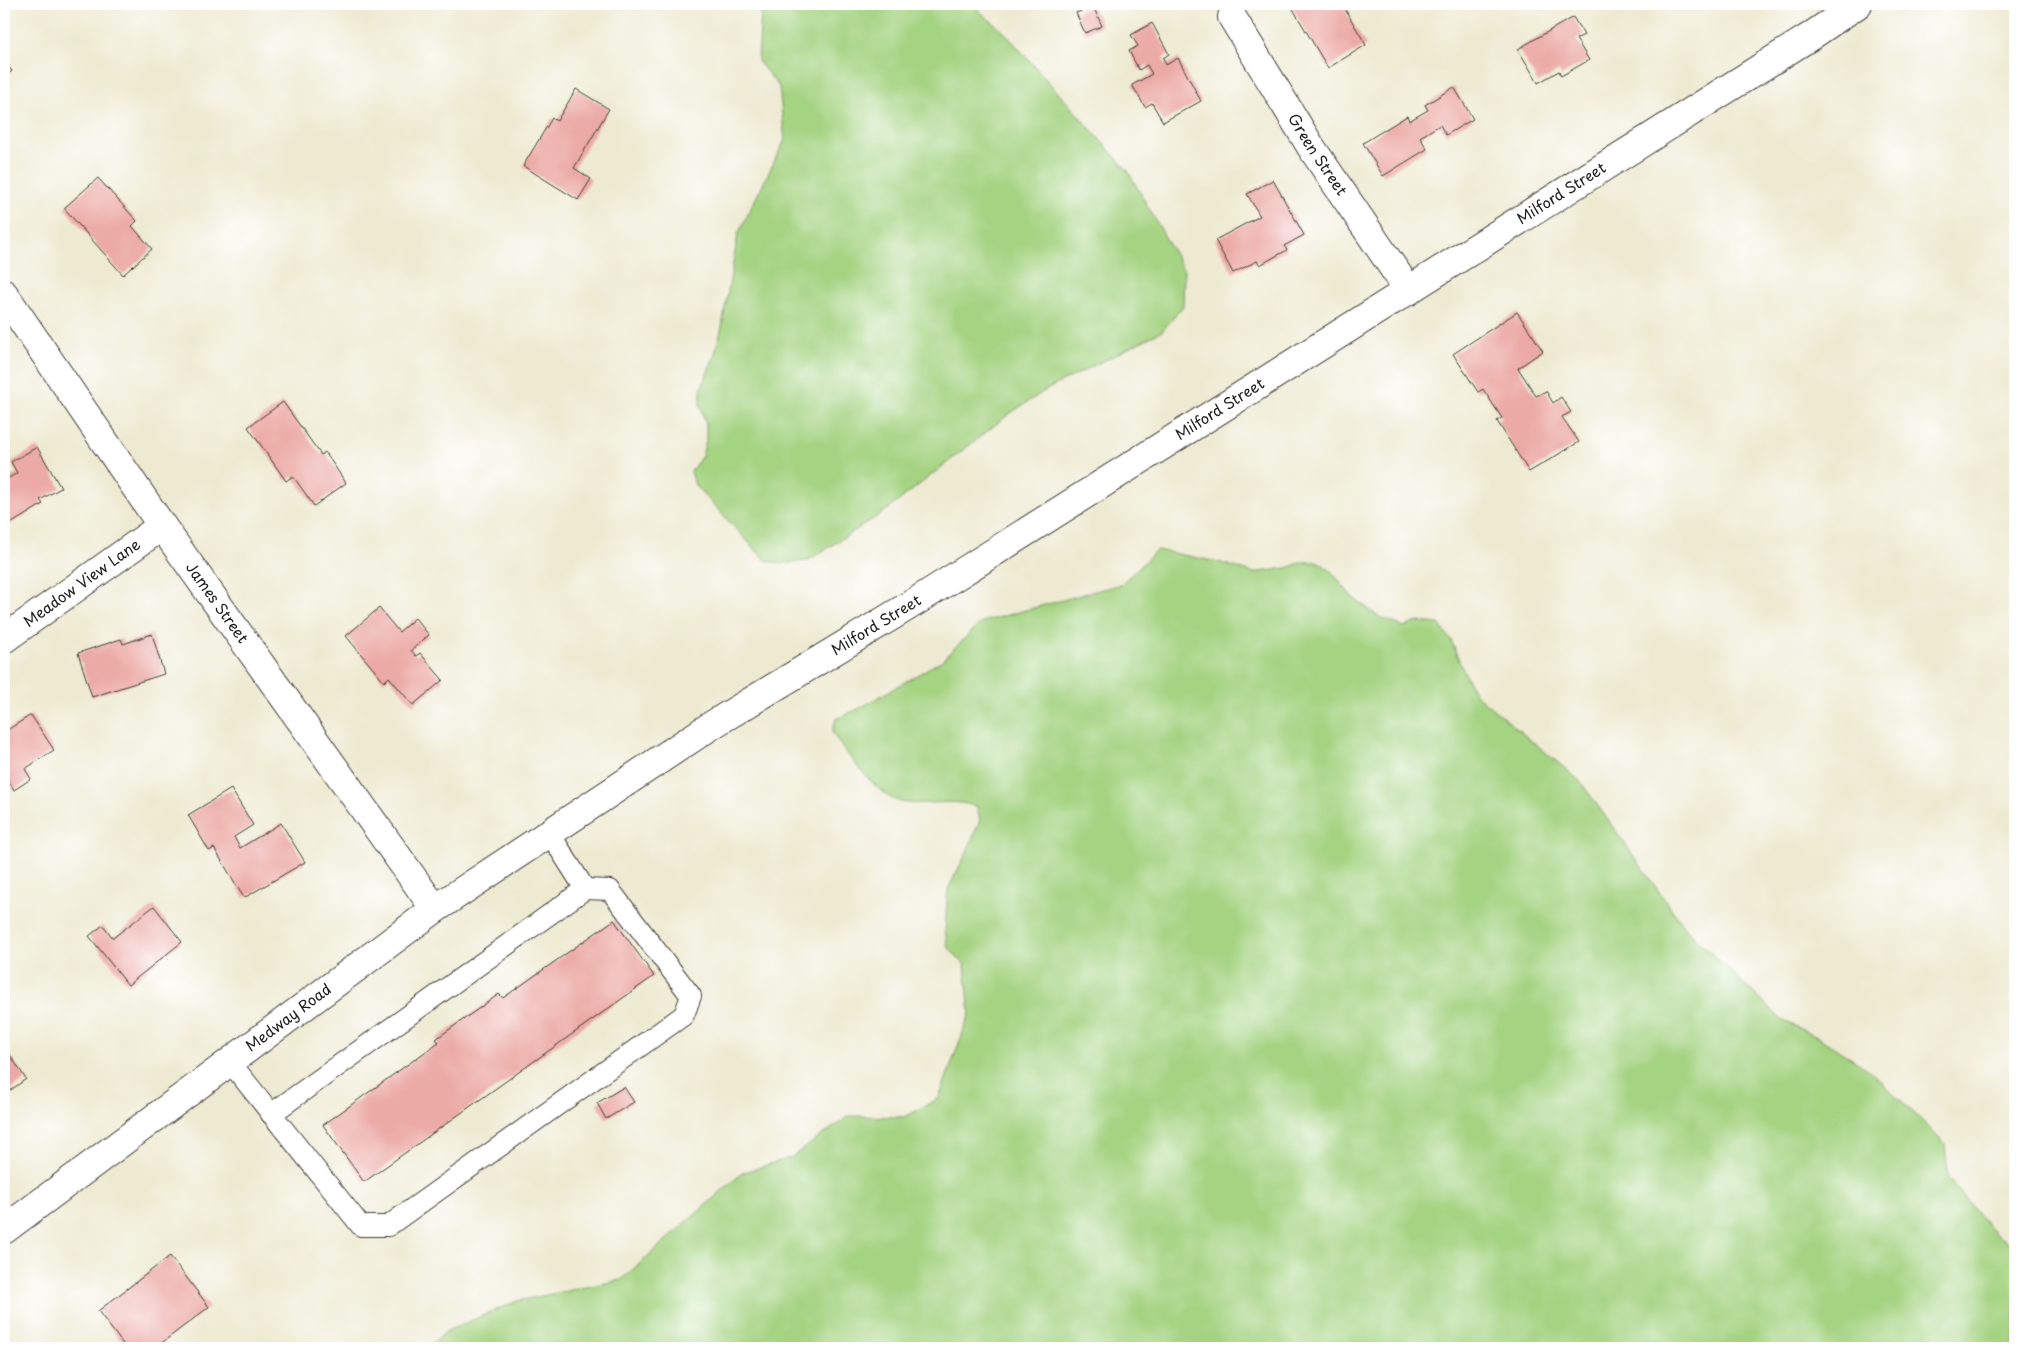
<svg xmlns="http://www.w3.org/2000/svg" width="2019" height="1352" font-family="'Playpen Sans',sans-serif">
	<rect width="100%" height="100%" fill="#fff"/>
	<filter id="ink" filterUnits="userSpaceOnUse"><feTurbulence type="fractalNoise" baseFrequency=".02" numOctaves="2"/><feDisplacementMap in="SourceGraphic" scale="10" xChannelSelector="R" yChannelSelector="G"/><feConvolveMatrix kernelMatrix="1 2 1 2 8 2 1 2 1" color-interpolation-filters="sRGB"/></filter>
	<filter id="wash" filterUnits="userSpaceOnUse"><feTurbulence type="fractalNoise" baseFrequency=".0096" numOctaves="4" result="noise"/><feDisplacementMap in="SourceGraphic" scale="20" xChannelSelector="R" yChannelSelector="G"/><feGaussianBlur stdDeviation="1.12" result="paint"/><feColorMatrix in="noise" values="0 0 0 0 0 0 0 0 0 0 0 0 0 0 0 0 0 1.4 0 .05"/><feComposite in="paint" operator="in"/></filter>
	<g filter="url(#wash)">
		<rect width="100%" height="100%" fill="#eeead2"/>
		<g fill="#a4d381" stroke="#60784e">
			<path d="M 765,4 L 971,4 L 1003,31 L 1128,171 L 1184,271 L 1183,306 L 1162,331 L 1046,390 L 1009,414 L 887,510 L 807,561 L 781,564 L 765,560 L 695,485 L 691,471 L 702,456 L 706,440 L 706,424 L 700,405 L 701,389 L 714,357 L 722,327 L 738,234 L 785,140 L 779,87 L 758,61 L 761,13 Z"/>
			<path d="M 1157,550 L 1218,562 L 1253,573 L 1287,568 L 1303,562 L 1319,562 L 1331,571 L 1352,597 L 1376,615 L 1403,627 L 1418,622 L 1439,624 L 1451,640 L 1460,663 L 1475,694 L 1580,781 L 1685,928 L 1782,1020 L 1821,1039 L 1869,1070 L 1945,1143 L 1948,1178 L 1996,1235 L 2015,1246 L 2015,1348 L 427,1348 L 447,1331 L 517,1301 L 621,1280 L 742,1173 L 792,1157 L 849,1116 L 905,1117 L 939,1098 L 970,1013 L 965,965 L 948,947 L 945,931 L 948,889 L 967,852 L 980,820 L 977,807 C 952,797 927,807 901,802 C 879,798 844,751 832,732 L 836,719 L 860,708 L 941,661 L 982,622 L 1121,584 Z"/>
		</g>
		<g id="blocks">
			<g fill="#ecaaa6">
				<path d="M 1290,4 L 1342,4 L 1366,45 L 1328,68 Z"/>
				<path d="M 1093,6 L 1102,26 L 1085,33 L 1076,13 Z"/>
				<path d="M 1573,17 L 1584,35 L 1576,39 L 1589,60 L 1561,76 L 1559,71 L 1538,83 L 1518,49 Z"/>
				<path d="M 1152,23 L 1169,54 L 1163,58 L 1166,65 L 1178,58 L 1201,101 L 1163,122 L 1152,103 L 1145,107 L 1132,85 L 1152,74 L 1147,65 L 1139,70 L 1129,51 L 1138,46 L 1131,35 Z"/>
				<path d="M 4,61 L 12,71 L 4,78 Z"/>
				<path d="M 1454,87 L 1473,119 L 1446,135 L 1440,125 L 1420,137 L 1427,149 L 1383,176 L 1363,143 L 1407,116 L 1409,121 L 1428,110 L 1425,105 Z"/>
				<path d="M 576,89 L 609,109 L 574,168 L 591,179 L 578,200 L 523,166 L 552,118 L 557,121 Z"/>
				<path d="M 98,178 L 137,221 L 132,226 L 152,249 L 123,275 L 64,208 Z"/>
				<path d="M 1273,180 L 1304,235 L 1284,246 L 1287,250 L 1260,265 L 1257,261 L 1233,273 L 1215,240 L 1260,216 L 1247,194 Z"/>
				<path d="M 1517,312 L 1543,351 L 1518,368 L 1536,396 L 1546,391 L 1553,403 L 1561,397 L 1571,412 L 1562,417 L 1579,442 L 1529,472 L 1497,421 L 1502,418 L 1483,389 L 1478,392 L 1453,354 Z"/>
				<path d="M 283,402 L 321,455 L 325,452 L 346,483 L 314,506 L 293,476 L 286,481 L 248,427 Z"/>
				<path d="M 37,447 L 61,488 L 40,500 L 43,504 L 4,528 L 4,481 L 17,473 L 11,462 Z"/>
				<path d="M 379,608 L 399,632 L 415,618 L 429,635 L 411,650 L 416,656 L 420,653 L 443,680 L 413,705 L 389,677 L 384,682 L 346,636 Z"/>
				<path d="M 152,634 L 164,674 L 92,697 L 78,653 L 121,639 L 123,644 Z"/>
				<path d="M 31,715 L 54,750 L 25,769 L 31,779 L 14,790 L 8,780 L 4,783 L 4,732 Z"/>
				<path d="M 231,789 L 253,825 L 234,837 L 240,848 L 281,823 L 305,862 L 244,898 L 214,848 L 209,851 L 188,815 Z"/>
				<path d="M 154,906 L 182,942 L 128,985 L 89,936 L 103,925 L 113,938 Z"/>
				<path d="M 614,920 L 654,976 L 364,1182 L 323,1125 L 439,1042 L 436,1039 L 499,994 L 503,998 Z"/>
				<path d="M 4,1046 L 26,1079 L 4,1095 Z"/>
				<path d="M 624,1087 L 634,1102 L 606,1119 L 597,1103 Z"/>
				<path d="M 170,1256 L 209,1307 L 155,1348 L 126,1348 L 98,1311 Z"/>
			</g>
		</g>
	</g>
	<g filter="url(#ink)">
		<use href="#blocks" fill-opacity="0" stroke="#3c3b37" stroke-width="1"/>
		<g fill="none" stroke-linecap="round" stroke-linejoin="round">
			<defs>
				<g id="lane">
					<path d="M 230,1062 L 361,1226 L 388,1226 L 684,1015 L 691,996 L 610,890 L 585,889 L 550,834"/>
					<path d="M 271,1114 L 585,889"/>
				</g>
				<g id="street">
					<path id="s1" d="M 1232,17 L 1311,147 L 1409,291"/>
					<path id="s2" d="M 4,294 L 162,526 L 435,909"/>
					<path id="s3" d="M 4,639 L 162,526"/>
				</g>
				<g id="primary">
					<path id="s4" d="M 4,1230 L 435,909 L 712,725 L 915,602 L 1811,36 L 1858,4"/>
				</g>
			</defs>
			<use href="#lane" stroke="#3c3b37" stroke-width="22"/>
			<use href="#street" stroke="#3c3b37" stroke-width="30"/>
			<use href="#primary" stroke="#3c3b37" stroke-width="30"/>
			<use href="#lane" stroke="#fff" stroke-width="20"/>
			<use href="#street" stroke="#fff" stroke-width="28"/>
			<use href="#primary" stroke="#fff" stroke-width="28"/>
		</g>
	</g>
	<g text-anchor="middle" stroke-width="4" stroke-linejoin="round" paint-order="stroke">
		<g font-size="15" fill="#1c1c1c" stroke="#fff">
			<text dy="5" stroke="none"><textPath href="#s1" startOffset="162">Green Street</textPath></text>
			<text dy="5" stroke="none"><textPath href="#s4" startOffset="1872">Milford Street</textPath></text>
			<text dy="5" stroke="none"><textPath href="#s4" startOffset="1468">Milford Street</textPath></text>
			<text dy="5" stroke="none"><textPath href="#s3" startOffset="96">Meadow View Lane</textPath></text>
			<text dy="5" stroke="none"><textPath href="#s2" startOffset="375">James Street</textPath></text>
			<text dy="5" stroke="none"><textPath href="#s4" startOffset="1062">Milford Street</textPath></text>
			<text dy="5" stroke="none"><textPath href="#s4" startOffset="355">Medway Road</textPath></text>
		</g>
	</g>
	<rect width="2019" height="1352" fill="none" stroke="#fff" stroke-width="20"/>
</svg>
